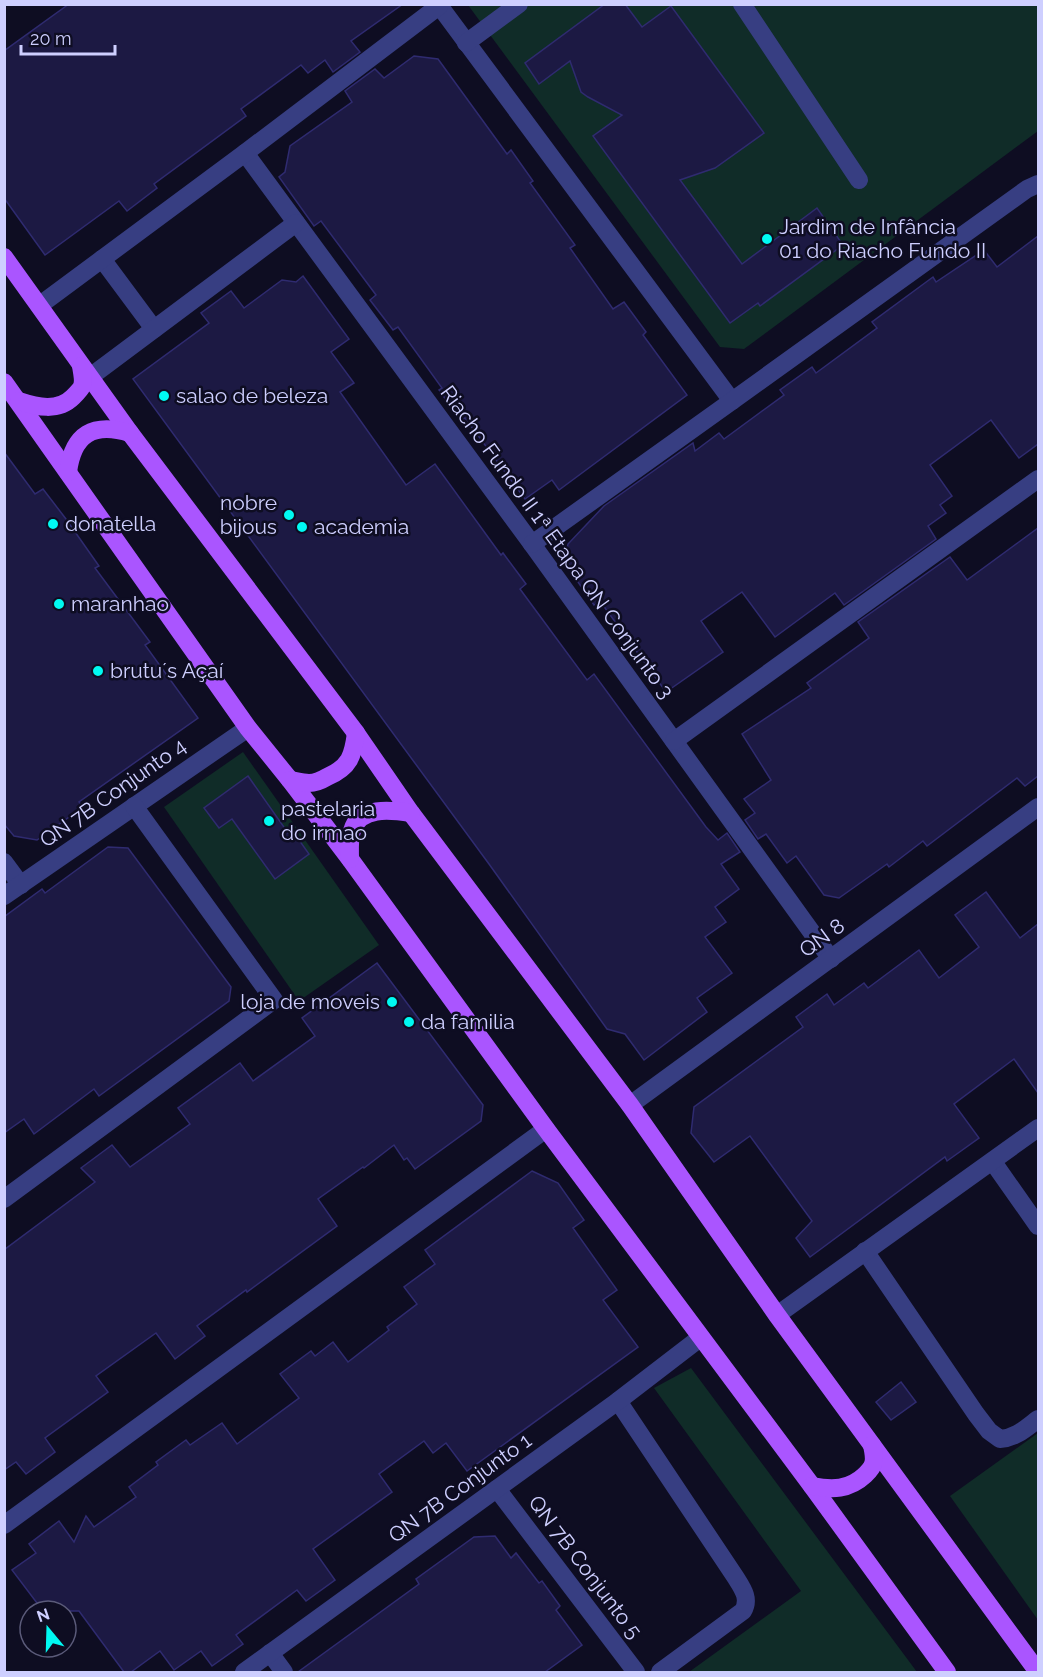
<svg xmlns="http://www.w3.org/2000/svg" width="1043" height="1677" font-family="Raleway,sans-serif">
	<rect width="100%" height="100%" fill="#0e0d22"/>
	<g fill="#102c28">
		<path d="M 468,5 L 1038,5 L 1038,131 L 744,349 L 720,347 Z"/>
		<path d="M 243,752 L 379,945 L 299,1001 L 164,807 Z"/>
		<path d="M 691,1368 L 917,1672 L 689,1672 L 801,1591 L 654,1388 Z"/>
		<path d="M 1038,1433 L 1038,1620 L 950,1496 Z"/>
	</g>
	<g fill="#1c1943" stroke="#2f2b70" stroke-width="1.5">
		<path d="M 69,4 L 403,4 L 351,41 L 360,52 L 333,72 L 325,60 L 308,73 L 301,65 L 241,109 L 246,116 L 154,184 L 157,188 L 127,211 L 119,201 L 45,255 L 4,198 L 4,51 Z"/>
		<path d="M 605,4 L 625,4 L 642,27 L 671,6 L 764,133 L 715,168 L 680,180 L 742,264 L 817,208 L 843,245 L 760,306 L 758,303 L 730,323 L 593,136 L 622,115 L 588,97 L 581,92 L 570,61 L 539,84 L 525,63 Z"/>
		<path d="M 414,56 L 438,59 L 507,154 L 511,150 L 533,181 L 530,183 L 575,245 L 570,248 L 613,309 L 624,302 L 646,332 L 643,335 L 687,395 L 559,490 L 552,480 L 525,499 L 465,418 L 461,421 L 439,390 L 442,388 L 398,327 L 393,330 L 370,300 L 376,295 L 321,221 L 314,226 L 279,177 L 285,172 L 290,146 L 352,102 L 345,91 L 375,69 L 384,78 Z"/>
		<path d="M 1038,236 L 1038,444 L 1019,458 L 991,420 L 930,465 L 952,496 L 940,505 L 946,513 L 928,526 L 936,539 L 844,605 L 835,593 L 775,637 L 742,592 L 701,621 L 723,652 L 666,692 L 600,601 L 594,605 L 564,562 L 568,544 L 604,506 L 693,443 L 695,451 L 719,433 L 724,439 L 784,395 L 780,390 L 812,367 L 816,373 L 877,328 L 872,322 L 933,277 L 936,282 L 984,250 L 997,267 Z"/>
		<path d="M 303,276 L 349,339 L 331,352 L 354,383 L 340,392 L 406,485 L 435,464 L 501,555 L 503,553 L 526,584 L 520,589 L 587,680 L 594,674 L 706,827 L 718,840 L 727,833 L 740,852 L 721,864 L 739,889 L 715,907 L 726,922 L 705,937 L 732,973 L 697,998 L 707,1012 L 644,1060 L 625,1034 L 607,1029 L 489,864 L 133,379 L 209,323 L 201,313 L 231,291 L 244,308 L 282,280 L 296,282 Z"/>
		<path d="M 4,452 L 35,494 L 43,489 L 66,519 L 99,566 L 95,568 L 150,642 L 145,645 L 198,718 L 79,802 L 83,807 L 37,840 L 14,836 L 4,824 Z"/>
		<path d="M 1038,528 L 1038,776 L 1025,786 L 1017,778 L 927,846 L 923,841 L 889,867 L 887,864 L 839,898 L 824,895 L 796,856 L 787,863 L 766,834 L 758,839 L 745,820 L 755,813 L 744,799 L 771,780 L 742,734 L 811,688 L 807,683 L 869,638 L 858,622 L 950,557 L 967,580 Z"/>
		<path d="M 248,776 L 288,833 L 292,830 L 309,854 L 275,879 L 232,819 L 219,828 L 204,808 Z"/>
		<path d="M 108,847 L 128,848 L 231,987 L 229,1001 L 99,1096 L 94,1089 L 34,1134 L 24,1119 L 4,1133 L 4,917 L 42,889 L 45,893 Z"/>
		<path d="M 986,892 L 1020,938 L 1038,924 L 1038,1093 L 1014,1059 L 954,1104 L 979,1138 L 947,1161 L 945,1157 L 810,1257 L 796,1238 L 812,1221 L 750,1136 L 714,1162 L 691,1133 L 694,1107 L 803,1027 L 796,1017 L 827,994 L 834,1005 L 864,983 L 868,988 L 919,950 L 939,978 L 979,947 L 955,915 Z"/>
		<path d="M 377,963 L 483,1105 L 481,1121 L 415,1169 L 407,1158 L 404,1160 L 394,1145 L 364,1168 L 363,1167 L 318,1199 L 337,1226 L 247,1292 L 246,1290 L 197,1326 L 205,1336 L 175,1359 L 156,1333 L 96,1376 L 108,1392 L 45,1438 L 55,1452 L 26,1474 L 16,1462 L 4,1470 L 4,1250 L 95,1182 L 81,1168 L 112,1145 L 130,1167 L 190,1124 L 178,1108 L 240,1063 L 253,1081 L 315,1036 L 302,1018 Z"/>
		<path d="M 532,1171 L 558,1183 L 584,1220 L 573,1228 L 617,1290 L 603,1300 L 638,1347 L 467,1471 L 446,1443 L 433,1453 L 424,1441 L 379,1474 L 392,1492 L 313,1549 L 335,1580 L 306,1601 L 297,1590 L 236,1635 L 243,1644 L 212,1666 L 201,1651 L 174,1670 L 160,1651 L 131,1672 L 124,1672 L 79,1611 L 43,1611 L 12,1570 L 36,1553 L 29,1544 L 59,1521 L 74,1542 L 86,1516 L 94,1527 L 136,1497 L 129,1487 L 158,1465 L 156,1462 L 186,1440 L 190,1445 L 222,1423 L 237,1444 L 299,1398 L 280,1374 L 311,1351 L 315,1356 L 333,1342 L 348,1362 L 389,1330 L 387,1327 L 417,1304 L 404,1287 L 435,1264 L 425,1250 Z"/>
		<path d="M 901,1382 L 916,1402 L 891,1420 L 876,1402 Z"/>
		<path d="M 495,1536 L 511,1558 L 516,1553 L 539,1583 L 542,1581 L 560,1606 L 556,1610 L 582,1645 L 545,1672 L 298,1672 L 419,1584 L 416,1579 L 474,1537 Z"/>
	</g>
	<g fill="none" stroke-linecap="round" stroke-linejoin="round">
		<g stroke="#373e82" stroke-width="18">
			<path d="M 438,4 L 732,401"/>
			<path d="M 742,4 L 859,180"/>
			<path d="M 466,43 L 519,4"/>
			<path d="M 245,153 L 532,544 L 831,959"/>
			<path d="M 102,259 L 154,329"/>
			<path d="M 40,305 L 245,153 L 439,6"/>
			<path d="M 90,377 L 296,223"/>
			<path d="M 532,544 L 732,401 L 1027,189 L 1038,184"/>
			<path d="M 674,741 L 1038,479"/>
			<path d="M 4,862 L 21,885"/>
			<path d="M 4,896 L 248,728"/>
			<path d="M 630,1105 L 1038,807"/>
			<path d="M 993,1162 L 1038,1226"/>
			<path d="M 4,1199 L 274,1000 L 134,806"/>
			<path d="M 865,1251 L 976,1414 L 989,1431 L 1000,1439 C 1016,1438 1026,1428 1038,1419"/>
			<path d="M 777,1315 L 1038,1128"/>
			<path d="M 618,1401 L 736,1578 C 743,1589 750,1599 743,1611 L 660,1672"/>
			<path d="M 497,1489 L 636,1672"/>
			<path d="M 4,1525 L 546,1129"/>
			<path d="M 270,1653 L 284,1672"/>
			<path d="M 244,1672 L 618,1401 L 700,1338"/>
		</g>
		<g stroke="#a5f" stroke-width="18">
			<path d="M 4,257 L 130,433 L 356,733 L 411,813 L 630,1105 L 777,1315 L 1038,1672"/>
			<path d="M 4,382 L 248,728 L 290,780 L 350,859 L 546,1129 L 812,1486 L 947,1672"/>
			<path d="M 19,401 C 37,407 58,412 73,397 C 76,394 81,389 82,386 C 84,381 82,372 81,366"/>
			<path d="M 68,472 C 73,434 93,422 130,433"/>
			<path d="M 290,780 C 296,781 303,783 309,783 C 315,783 322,780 327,777 C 350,767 353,756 356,733"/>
			<path d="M 350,859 C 350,850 349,840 352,831 C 359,806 391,810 411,813"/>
			<path d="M 812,1486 C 832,1490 849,1490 865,1475 C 868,1472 872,1468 873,1464 C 875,1459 873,1450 872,1445"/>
		</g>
	</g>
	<g fill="#00f9f2" stroke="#0e0d22" stroke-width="2">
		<circle cx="767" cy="239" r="6"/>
		<circle cx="164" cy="396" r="6"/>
		<circle cx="289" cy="515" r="6"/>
		<circle cx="53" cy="524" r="6"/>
		<circle cx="302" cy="527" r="6"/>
		<circle cx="59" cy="604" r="6"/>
		<circle cx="98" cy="671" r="6"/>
		<circle cx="269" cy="821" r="6"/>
		<circle cx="392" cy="1002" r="6"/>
		<circle cx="409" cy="1022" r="6"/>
	</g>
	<g text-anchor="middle" stroke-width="5" stroke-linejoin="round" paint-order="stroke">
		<g font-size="21" fill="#cecfff" stroke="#0e0d22" text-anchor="start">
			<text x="779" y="234">Jardim de Infância<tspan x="779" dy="24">01 do Riacho Fundo II</tspan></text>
			<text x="176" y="403">salao de beleza</text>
			<text x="277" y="510" text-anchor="end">nobre<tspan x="277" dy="24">bijous</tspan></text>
			<text x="65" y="531">donatella</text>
			<text x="314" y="534">academia</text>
			<text x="71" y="611">maranhao</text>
			<text x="110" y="678">brutu´s Açaí</text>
			<text x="281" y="816">pastelaria<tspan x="281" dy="24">do irmao</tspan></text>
			<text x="380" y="1009" text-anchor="end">loja de moveis</text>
			<text x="421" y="1029">da familia</text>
		</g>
		<g font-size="21" fill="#cecfff" stroke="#0e0d22">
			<text transform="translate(557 542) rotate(54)" y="7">Riacho Fundo II 1ª Etapa QN Conjunto 3</text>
			<text transform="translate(113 793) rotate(-35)" y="7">QN 7B Conjunto 4</text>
			<text transform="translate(822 938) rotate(-36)" y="7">QN 8</text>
			<text transform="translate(460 1488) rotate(-36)" y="7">QN 7B Conjunto 1</text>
			<text transform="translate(585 1567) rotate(53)" y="7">QN 7B Conjunto 5</text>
		</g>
	</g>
	<rect width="1043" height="1677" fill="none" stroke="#cecfff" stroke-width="12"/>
	<g transform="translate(48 1629) rotate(341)"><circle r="28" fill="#0e0d22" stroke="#5b5b7a" stroke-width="1.5"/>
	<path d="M0-4.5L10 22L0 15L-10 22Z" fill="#00f9f2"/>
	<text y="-9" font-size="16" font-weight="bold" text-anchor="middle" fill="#cecfff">N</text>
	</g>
	<path d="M21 45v9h94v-9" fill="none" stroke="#cecfff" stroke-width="3"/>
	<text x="30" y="45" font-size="18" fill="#cecfff" stroke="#0e0d22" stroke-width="4.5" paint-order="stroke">20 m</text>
</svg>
